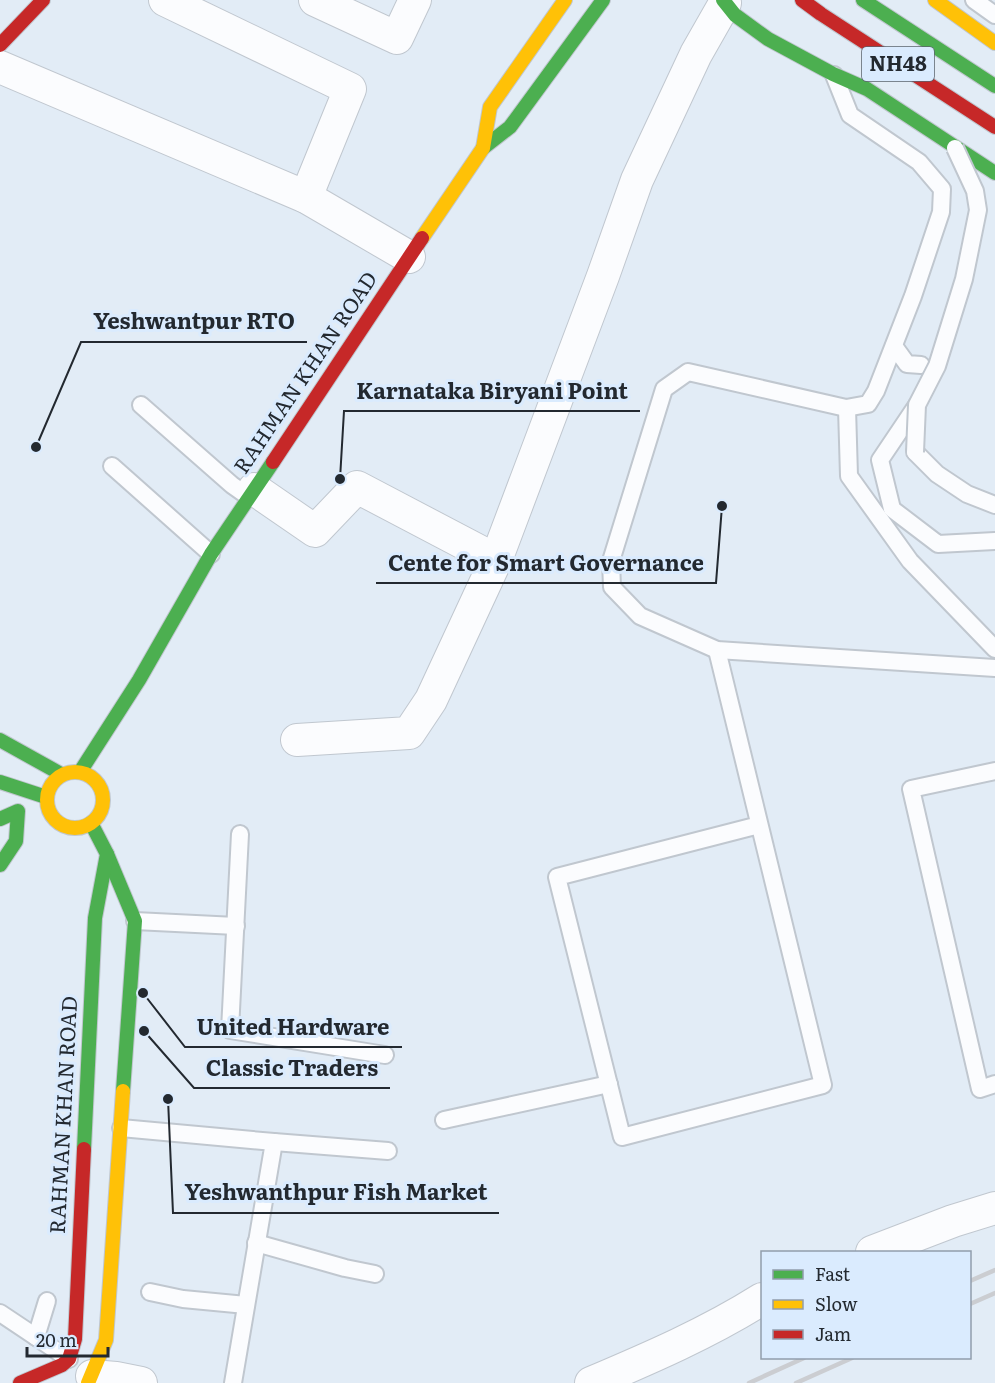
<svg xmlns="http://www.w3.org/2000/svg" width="995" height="1383" font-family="Literata,serif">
	<rect width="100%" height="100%" fill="#e2ecf6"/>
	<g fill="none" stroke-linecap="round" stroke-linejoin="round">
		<defs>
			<g id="lane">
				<path d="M 974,0 L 995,15"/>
				<path d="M 834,75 L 850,115 L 919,162 L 942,189 L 941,212 L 913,296 L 876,391 L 868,404 L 846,408 L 688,372 L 664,389 L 611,561 L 612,587 L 640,616 L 717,650 L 995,668"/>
				<path d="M 894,346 L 907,364 L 921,365"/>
				<path d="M 141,405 L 232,485 L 249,497"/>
				<path d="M 917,405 L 880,460 L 892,509 L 938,544 L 995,541"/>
				<path d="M 847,408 L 849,476 L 910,561 L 995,649"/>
				<path d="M 915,452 L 937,474 L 967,494 L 995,505"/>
				<path d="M 112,466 L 211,554"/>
				<path d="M 717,650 L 823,1085 L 622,1137 L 557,877 L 759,825"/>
				<path d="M 995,771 L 911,789 L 980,1089 L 995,1084"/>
				<path d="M 240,834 L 230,1030 L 385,1055"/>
				<path d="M 135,921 L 236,926"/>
				<path d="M 444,1120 L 609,1084"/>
				<path d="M 121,1128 L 274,1142 L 233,1383"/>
				<path d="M 274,1142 L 388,1151"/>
				<path d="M 256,1243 L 345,1268 L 375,1274"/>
				<path d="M 150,1292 L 183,1299 L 246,1305"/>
				<path d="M 0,1313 L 69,1359"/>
				<path d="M 36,1337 L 47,1301"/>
			</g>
			<g id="street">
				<path d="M 165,0 L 350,89 L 306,197"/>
				<path d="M 315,0 L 397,38 L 415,0"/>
				<path d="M 0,67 L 306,197 L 409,257"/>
				<path d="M 254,489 L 315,531 L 357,487 L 496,560"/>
				<path d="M 297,740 L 409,733 L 431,700 L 496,560 L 603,276 L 637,180 L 696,54 L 725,3"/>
				<path d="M 872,1252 L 953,1221 L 995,1208"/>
				<path d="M 92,1376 L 116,1378 L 141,1383"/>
				<path d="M 591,1383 C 650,1358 708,1333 762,1299"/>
			</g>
			<g id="fast">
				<path d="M 723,0 L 735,15 L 768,39 L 833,74 L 867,89 L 995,173"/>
				<path d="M 863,0 L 995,86"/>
				<path d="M 483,148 L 510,127 L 603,0"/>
				<path d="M 0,740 L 61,774"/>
				<path d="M 80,772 L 139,680 L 211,554 L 273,462"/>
				<path d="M 0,782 L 46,797"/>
				<path d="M 0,819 L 18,811 L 16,841 L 0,865"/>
				<path d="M 107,854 L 135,921 L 123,1091"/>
				<path d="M 84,1149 L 95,918 L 107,854 L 91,823"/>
			</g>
			<g id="slow">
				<path d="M 935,0 L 995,43"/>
				<path d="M 422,238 L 483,148 L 490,107 L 565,0"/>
				<circle cx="75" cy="800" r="28"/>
				<path d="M 88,1383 L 106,1340 L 123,1091"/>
			</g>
			<g id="jam">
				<path d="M 802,0 L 821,14 L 995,127"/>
				<path d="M 0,45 L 43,0"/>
				<path d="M 273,462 L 422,238"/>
				<path d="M 20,1383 L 62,1365 L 69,1359 L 75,1339 L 84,1149"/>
			</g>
		</defs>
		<use href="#lane" stroke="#c0c7cf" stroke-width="20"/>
		<use href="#street" stroke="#c0c7cf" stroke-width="34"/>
		<use href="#fast" stroke="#c0c7cf" stroke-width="16"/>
		<use href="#slow" stroke="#c0c7cf" stroke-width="16"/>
		<use href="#jam" stroke="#c0c7cf" stroke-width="16"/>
		<use href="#lane" stroke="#fbfcfe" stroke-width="16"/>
		<use href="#street" stroke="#fbfcfe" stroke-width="32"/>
		<use href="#fast" stroke="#4caf50" stroke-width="14"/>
		<use href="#slow" stroke="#ffc107" stroke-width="14"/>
		<use href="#jam" stroke="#c62828" stroke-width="14"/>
		<g stroke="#cbcdd1" stroke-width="4.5">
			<path d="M 970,1281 L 995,1270"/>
			<path d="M 970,1304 L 995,1293"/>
			<path d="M 749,1383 L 804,1358"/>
			<path d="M 796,1383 L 852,1358"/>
		</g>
		<defs>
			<path id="lane-bridge" d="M 915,452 L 917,405 L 937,366 L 964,279 L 978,210 L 975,191 L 955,148"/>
		</defs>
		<use href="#lane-bridge" stroke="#c0c7cf" stroke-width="20" stroke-linecap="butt"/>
		<use href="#lane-bridge" stroke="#fbfcfe" stroke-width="16"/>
	</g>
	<g text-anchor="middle" stroke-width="6" stroke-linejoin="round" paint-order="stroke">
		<rect fill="#daebfe" stroke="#5a636e" stroke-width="1.5" x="862" y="47" width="72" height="34" rx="4.5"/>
		<g font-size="20" font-weight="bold" fill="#232930">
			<text x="898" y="71">NH48</text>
		</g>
		<g font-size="21" fill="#232930" stroke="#daebfe">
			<text transform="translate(306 373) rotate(-56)" y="7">RAHMAN KHAN ROAD</text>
			<text transform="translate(64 1115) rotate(-87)" y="7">RAHMAN KHAN ROAD</text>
		</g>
	</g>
	<path fill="none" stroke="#232930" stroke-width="2" d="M36 447L81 342H307M340 479L344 411H640M722 506L716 583H376M143 993L185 1047H402M144 1031L194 1088H390M168 1099L173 1213H499"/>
	<g fill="#232930" stroke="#daebfe" stroke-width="2">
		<circle cx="36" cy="447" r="6"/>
		<circle cx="340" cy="479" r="6"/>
		<circle cx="722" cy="506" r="6"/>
		<circle cx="143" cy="993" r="6"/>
		<circle cx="144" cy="1031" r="6"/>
		<circle cx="168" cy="1099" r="6"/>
	</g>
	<g font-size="22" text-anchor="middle" font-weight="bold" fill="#232930" stroke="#daebfe" stroke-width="6" stroke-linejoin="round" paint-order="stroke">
		<text x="194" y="329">Yeshwantpur RTO</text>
		<text x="492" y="399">Karnataka Biryani Point</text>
		<text x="546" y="571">Cente for Smart Governance</text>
		<text x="293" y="1035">United Hardware</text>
		<text x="292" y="1076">Classic Traders</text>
		<text x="336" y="1200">Yeshwanthpur Fish Market</text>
	</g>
	<rect x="761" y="1251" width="210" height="108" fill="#daebfe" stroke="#919dac" stroke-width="1.5"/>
	<rect x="773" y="1270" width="30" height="9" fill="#4caf50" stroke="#919dac" stroke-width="1.5"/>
	<text x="815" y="1281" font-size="18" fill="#232930">Fast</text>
	<rect x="773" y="1300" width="30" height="9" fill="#ffc107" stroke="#919dac" stroke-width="1.5"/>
	<text x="815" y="1311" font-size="18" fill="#232930">Slow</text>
	<rect x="773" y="1330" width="30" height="9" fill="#c62828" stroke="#919dac" stroke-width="1.5"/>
	<text x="815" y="1341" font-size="18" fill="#232930">Jam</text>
	<path d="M27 1347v9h81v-9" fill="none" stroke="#232930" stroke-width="3"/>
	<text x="36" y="1347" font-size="18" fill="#232930" stroke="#daebfe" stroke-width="4.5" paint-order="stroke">20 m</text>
</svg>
